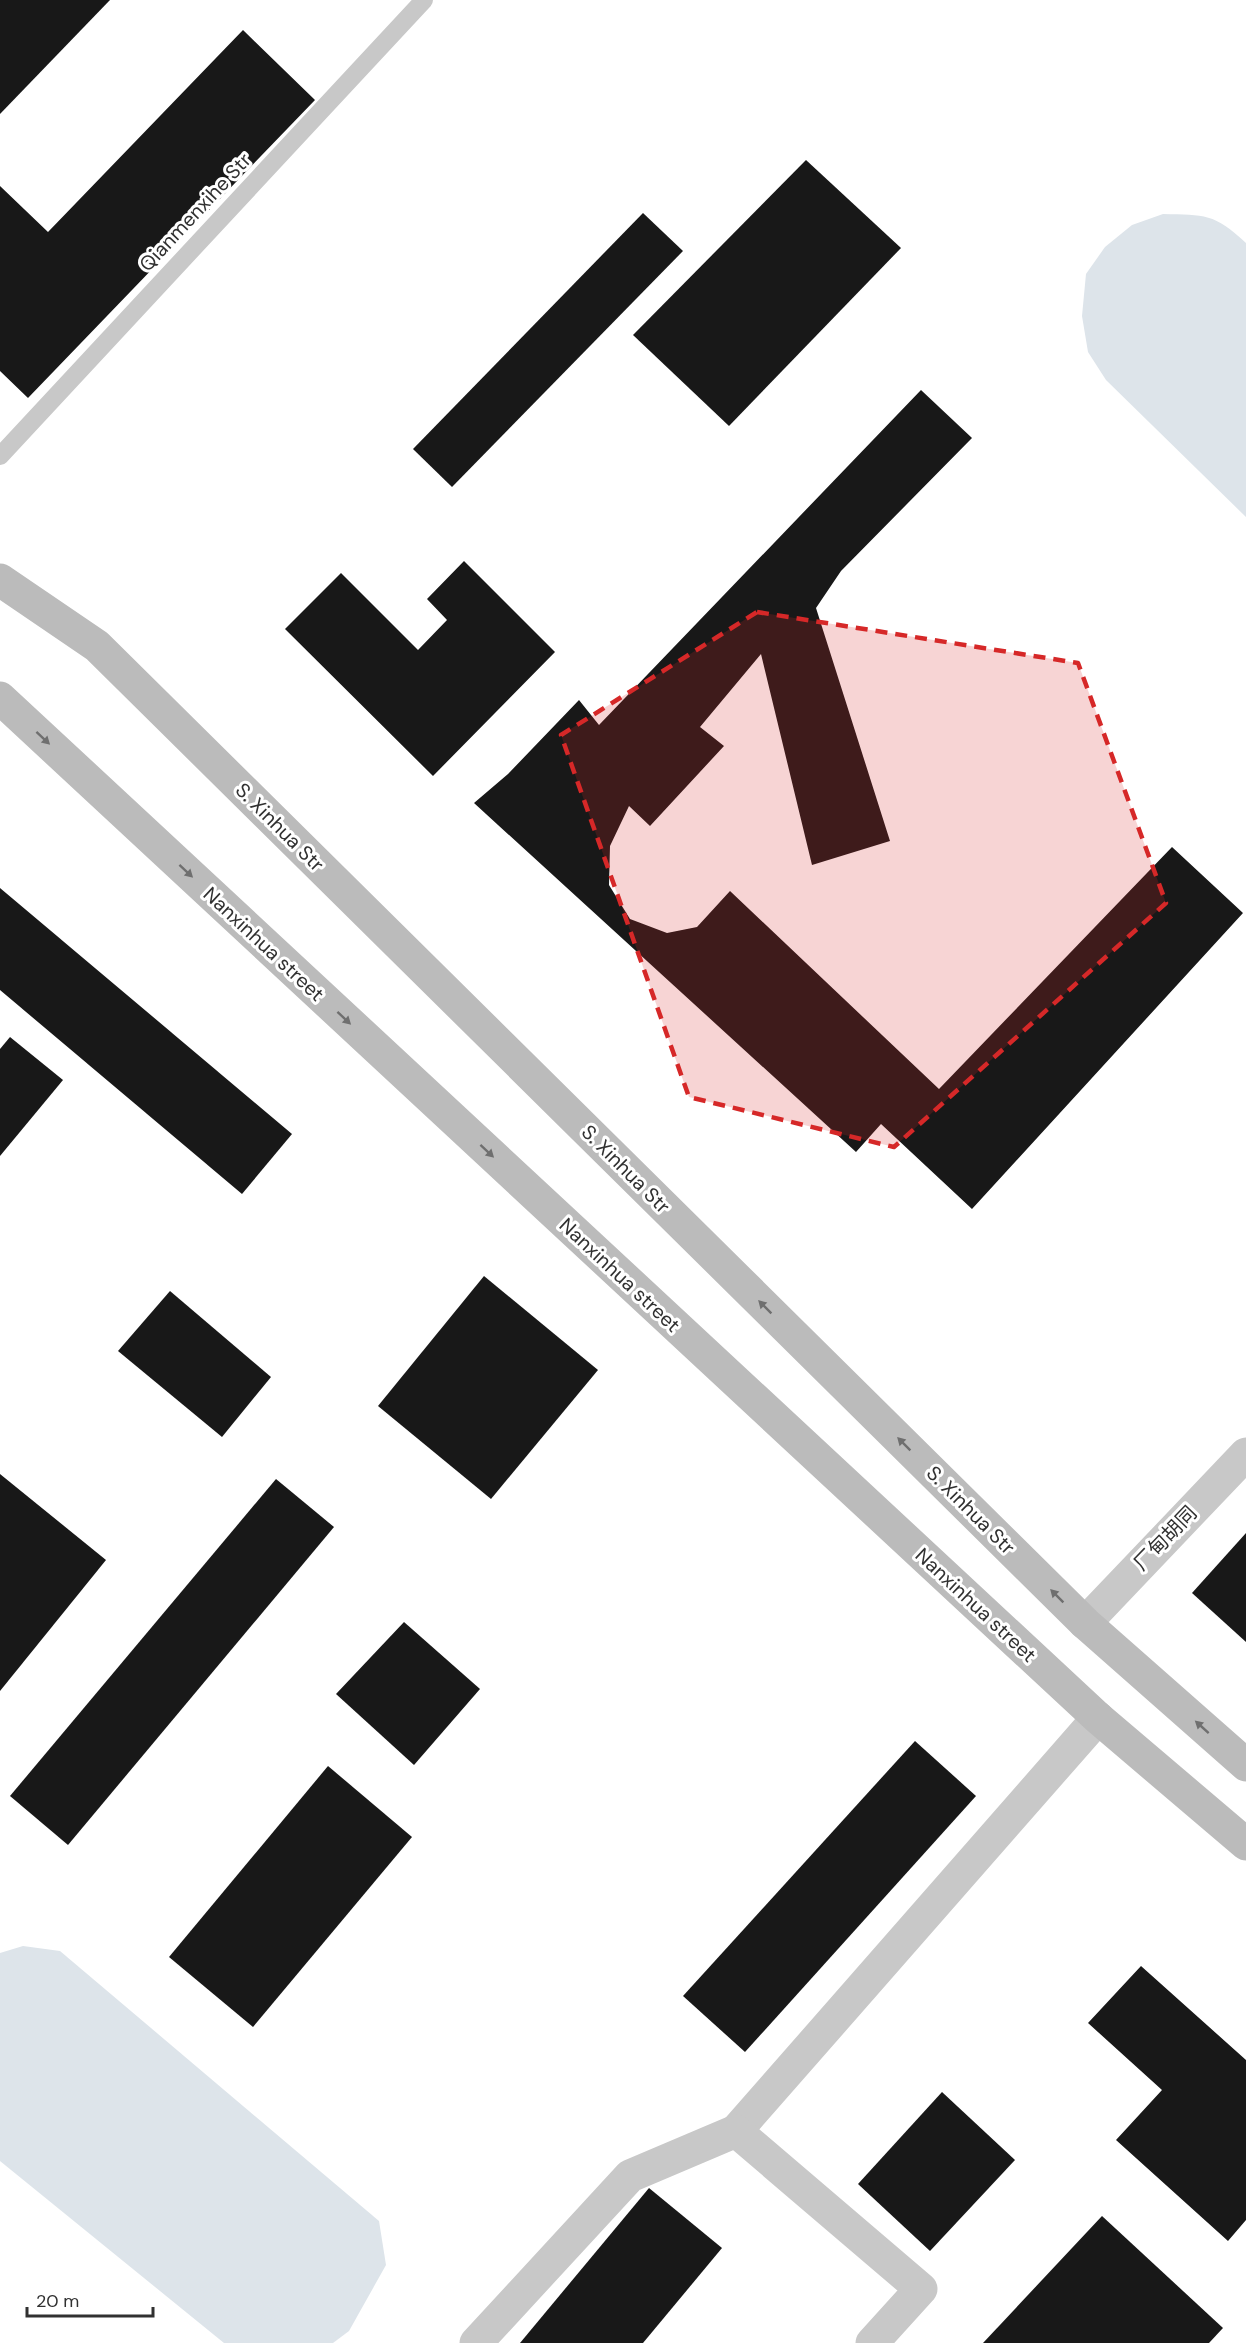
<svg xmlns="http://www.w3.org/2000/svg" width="1246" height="2343" font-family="'DM Sans','Noto Sans SC',sans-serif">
	<rect width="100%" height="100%" fill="#fff"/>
	<g fill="#dde4ea">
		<path d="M 1163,214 C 1205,215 1214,213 1246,243 L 1246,517 L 1106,380 L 1088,352 L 1082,316 L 1086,274 L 1105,247 L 1132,225 Z"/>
		<path d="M 23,1946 L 60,1951 L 379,2221 L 386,2265 L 349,2331 L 333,2343 L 224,2343 L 0,2161 L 0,1953 Z"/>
	</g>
	<g fill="#181818">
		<path d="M 0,0 L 110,0 L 0,114 Z"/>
		<path d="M 243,30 L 315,100 L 28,398 L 0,371 L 0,186 L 48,232 Z"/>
		<path d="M 806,160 L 901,248 L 729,426 L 633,335 Z"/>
		<path d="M 643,213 L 683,251 L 452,487 L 413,449 Z"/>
		<path d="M 921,390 L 972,438 L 841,571 L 816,608 L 890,841 L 812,865 L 761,654 L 700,727 L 724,746 L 650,826 L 629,806 L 610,846 L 609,885 L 630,919 L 667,933 L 697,927 L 730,891 L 939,1089 L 1172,847 L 1243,913 L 972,1209 L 881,1124 L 856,1152 L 474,803 L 508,774 L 579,700 L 599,725 Z"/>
		<path d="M 464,561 L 555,652 L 433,776 L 285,629 L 341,573 L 418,650 L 447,620 L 427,599 Z"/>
		<path d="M 0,888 L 292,1134 L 242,1194 L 0,990 Z"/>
		<path d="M 10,1037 L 63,1080 L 0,1156 L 0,1049 Z"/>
		<path d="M 484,1276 L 598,1370 L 491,1499 L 378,1406 Z"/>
		<path d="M 170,1291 L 271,1377 L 222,1437 L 118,1351 Z"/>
		<path d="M 0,1474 L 106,1560 L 0,1691 Z"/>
		<path d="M 276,1479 L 334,1527 L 68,1845 L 10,1796 Z"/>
		<path d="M 1246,1533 L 1246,1642 L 1192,1593 Z"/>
		<path d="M 404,1622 L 480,1689 L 414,1765 L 336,1694 Z"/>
		<path d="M 915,1741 L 976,1796 L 745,2052 L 683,1996 Z"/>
		<path d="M 328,1766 L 412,1837 L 253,2027 L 169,1957 Z"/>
		<path d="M 1141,1966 L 1246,2060 L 1246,2220 L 1228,2241 L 1116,2140 L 1162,2090 L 1088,2023 Z"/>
		<path d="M 942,2092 L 1015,2160 L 930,2251 L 858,2184 Z"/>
		<path d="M 649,2188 L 722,2248 L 643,2343 L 520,2343 Z"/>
		<path d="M 1102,2216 L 1223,2328 L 1209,2343 L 983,2343 Z"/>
	</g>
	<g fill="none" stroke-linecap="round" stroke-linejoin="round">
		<path stroke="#c8c8c8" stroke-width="18" d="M 0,456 L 424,0"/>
		<g stroke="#c8c8c8" stroke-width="33">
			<path d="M 1085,1623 L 1246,1454"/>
			<path d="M 736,2131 L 1098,1718"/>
			<path d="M 476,2343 L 630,2176 L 736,2131 L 921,2289 L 872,2343"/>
		</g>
		<g stroke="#bbb" stroke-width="33">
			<path d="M 0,580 L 97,646 L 1085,1623 L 1246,1765"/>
			<path d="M 0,698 L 1098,1718 L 1246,1844"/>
		</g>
	</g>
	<defs><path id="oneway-solid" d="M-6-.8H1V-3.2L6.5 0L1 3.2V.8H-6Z" transform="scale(1.5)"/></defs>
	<g fill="#6f6f6f">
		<use href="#oneway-solid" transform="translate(43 738) rotate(43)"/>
		<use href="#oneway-solid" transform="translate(186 871) rotate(43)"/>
		<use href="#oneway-solid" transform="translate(344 1018) rotate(43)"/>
		<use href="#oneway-solid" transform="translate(487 1151) rotate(43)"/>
		<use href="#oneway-solid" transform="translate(765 1307) rotate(-135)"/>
		<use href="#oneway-solid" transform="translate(904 1444) rotate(-135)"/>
		<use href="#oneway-solid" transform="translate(1057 1596) rotate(-135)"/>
		<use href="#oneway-solid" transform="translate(1202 1727) rotate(-138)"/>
	</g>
	<path fill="#d62828" fill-opacity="0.2" stroke="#d62828" stroke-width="4.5" stroke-dasharray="12 8" stroke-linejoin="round" d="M 757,612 L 1078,663 L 1166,903 L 894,1147 L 689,1097 L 561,735 Z"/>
	<g text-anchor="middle" stroke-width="6" stroke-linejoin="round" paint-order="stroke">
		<g font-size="20" fill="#313131" stroke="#fff">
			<text transform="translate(195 212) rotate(-47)" y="7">Qianmenxihe Str</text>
			<text transform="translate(280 827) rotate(45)" y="7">S. Xinhua Str</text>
			<text transform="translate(264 944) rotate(43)" y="7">Nanxinhua street</text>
			<text transform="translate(626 1169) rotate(45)" y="7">S. Xinhua Str</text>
			<text transform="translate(620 1275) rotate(43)" y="7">Nanxinhua street</text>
			<text transform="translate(971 1510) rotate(45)" y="7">S. Xinhua Str</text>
			<text transform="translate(1165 1538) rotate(-46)" y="7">厂甸胡同</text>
			<text transform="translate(976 1605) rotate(43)" y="7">Nanxinhua street</text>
		</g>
	</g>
	<path d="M27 2307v9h126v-9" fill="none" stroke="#313131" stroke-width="3"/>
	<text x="36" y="2307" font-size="18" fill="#313131" stroke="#ffffff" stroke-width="4.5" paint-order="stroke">20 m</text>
</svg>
